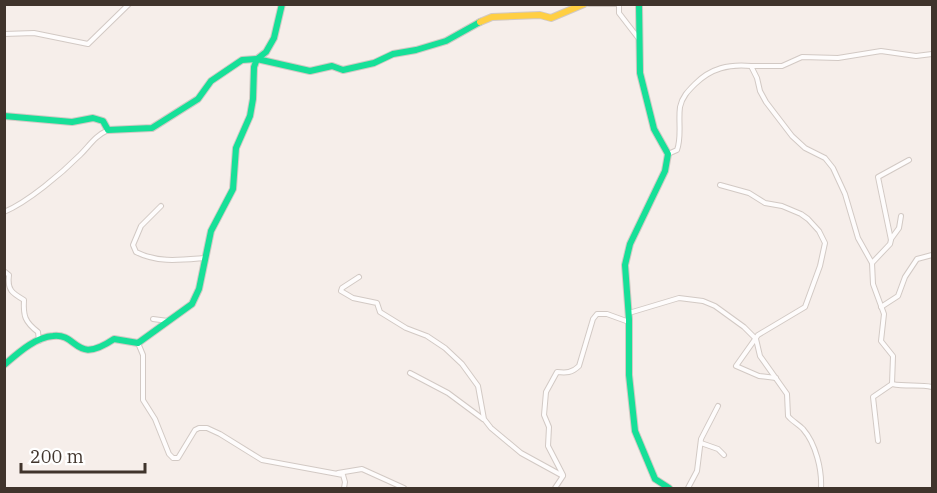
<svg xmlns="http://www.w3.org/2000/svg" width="937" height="493" font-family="'IBM Plex Serif',serif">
	<rect width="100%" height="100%" fill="#f6eeea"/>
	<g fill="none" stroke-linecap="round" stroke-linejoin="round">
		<defs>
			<g id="street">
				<path d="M 589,4 L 616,4"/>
				<path d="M 619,4 L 619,13 L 639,39"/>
				<path d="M 4,34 L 34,33 L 88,44 L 129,4"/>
				<path d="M 751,66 L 782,66 L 802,57 L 838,58 L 881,51 L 916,56 L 932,54"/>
				<path d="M 668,154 L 677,150 C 682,137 678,121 680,107 C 682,97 688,91 695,84 C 711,68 729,64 751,66 L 757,78 L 760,91 L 766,102 L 792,136 L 805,148 L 825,158 L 833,168 L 845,194 L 858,238 L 872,263 L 873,284 L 884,314 L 881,341 L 893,356 L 892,384"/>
				<path d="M 720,185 L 749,193 L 765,203 L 782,206 L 801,214 L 808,219 L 819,231 L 825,243 L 820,266 L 805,307 L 758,335 L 736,366 L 759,376 L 776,378"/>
				<path d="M 161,206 L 141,226 L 133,245 L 136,252 C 158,263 180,260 204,258"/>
				<path d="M 4,212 C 28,202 62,173 80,155 C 90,145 95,136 108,130"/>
				<path d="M 891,239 L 899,228 L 901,216"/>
				<path d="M 872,263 L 890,244 L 891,240 L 878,177 L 909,160"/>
				<path d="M 4,271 L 9,275 C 7,290 12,293 24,300 C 23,316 25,322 38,332 L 39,341"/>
				<path d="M 359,277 L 342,288 L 341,291 L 353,298 L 377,303 L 380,312 L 406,328 L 427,336 L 445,348 L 462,364 L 478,386 L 484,419 L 491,428 L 521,453 L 563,476 L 555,488"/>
				<path d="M 881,307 L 898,296 L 905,277 L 917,259 L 932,255"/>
				<path d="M 629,313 L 679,298 L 703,301 L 715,306 L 744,327 L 756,339 L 760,356 L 787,394 L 788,416 C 792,421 798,424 803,429 C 816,444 822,470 821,488"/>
				<path d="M 153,319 L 168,321"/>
				<path d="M 138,343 L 143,355 L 143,400 L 155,419 L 169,454 L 173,458 L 178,458 L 195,430 L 199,428 L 207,428 L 220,434 L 262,460 L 343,475 L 345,482 L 344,488"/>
				<path d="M 410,373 L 448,393 L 483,419"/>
				<path d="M 878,441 L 873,397 L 892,384 C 907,387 919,384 932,387"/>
				<path d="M 701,443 L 718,449 L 724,455"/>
				<path d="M 338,473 L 362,469 L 404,488"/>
				<path d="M 563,475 L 548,446 L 549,427 L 544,415 L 546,392 L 557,372 C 566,373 572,373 579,366 L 593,319 L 597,314 L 607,314 L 629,322"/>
				<path d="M 688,488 L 697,471 L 701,439 L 718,406"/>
			</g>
			<g id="fast">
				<path d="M 639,4 L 640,73 L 654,129 L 668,154 L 665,171 L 630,244 L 625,265 L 629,319 L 629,375 L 635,431 L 655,479 L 669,488"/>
				<path d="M 4,116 L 72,122 L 93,118 L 103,121 L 108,130 L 152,128 L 198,99 L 211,81 L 242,60 L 257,59 L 310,71 L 332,66 L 343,70 L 374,63 L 393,54 L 416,50 L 446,41 L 480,22"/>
				<path d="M 4,365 C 17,354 35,337 53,336 C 79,333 74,366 114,339 L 138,343 L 192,304 L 199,289 L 211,231 L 233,189 L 236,148 L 250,116 L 253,99 L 254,67 L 257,59 L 266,52 L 274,38 L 282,4"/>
			</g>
			<path id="slow" d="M 480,22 L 492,17 L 540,15 L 551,18 L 584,4"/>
		</defs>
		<use href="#street" stroke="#d2c9c4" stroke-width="6"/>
		<use href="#fast" stroke="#d2c9c4" stroke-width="8"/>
		<use href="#slow" stroke="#d2c9c4" stroke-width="8"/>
		<use href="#street" stroke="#fefcfc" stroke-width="4"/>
		<use href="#fast" stroke="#16e098" stroke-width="6"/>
		<use href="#slow" stroke="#ffcf43" stroke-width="6"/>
	</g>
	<rect width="937" height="493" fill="none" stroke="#40342c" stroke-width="12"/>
	<path d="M21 463v9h124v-9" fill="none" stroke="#40342c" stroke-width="3"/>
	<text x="30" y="463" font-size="18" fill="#40342c" stroke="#ffffff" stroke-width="4.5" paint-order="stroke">200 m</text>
</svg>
